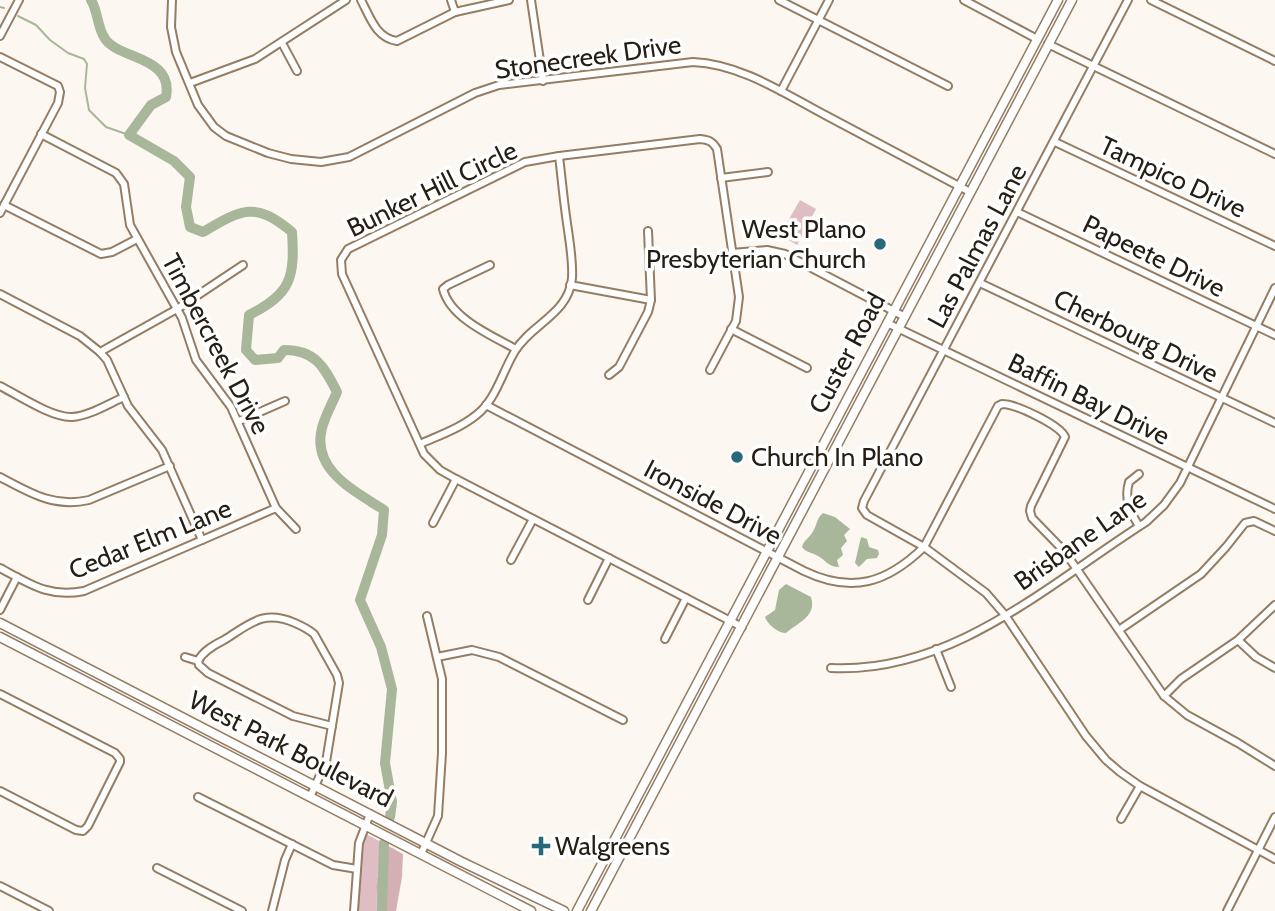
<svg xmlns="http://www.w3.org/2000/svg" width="1275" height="911" font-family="Cabin,sans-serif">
	<rect width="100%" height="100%" fill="#fdf7f2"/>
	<g fill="#debec2">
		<path d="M 800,200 L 816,209 L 797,245 L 780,235 Z"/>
		<path d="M 366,834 L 383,843 L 376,886 L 377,911 L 357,911 L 362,846 Z"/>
	</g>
	<path fill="#d4afb4" d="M 383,843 L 403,854 L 402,877 L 396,911 L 377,911 L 376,886 Z"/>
	<g fill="#a8b79a">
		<path d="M 823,513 L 835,517 L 850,529 L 844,535 L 847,541 L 841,548 L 843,555 L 837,560 L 839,567 C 828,567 827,561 818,556 C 811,552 807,553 802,547 C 804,540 808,539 812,533 C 817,526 816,519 823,513 Z"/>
		<path d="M 861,537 L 867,539 L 869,547 L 878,550 L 879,554 L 877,558 L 867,559 L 859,567 L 855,563 Z"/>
		<path d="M 786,584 L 811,597 C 817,616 799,622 786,633 C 778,633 768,625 765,617 L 775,610 L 779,590 Z"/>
	</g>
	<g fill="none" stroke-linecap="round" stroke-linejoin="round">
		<g stroke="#a8b79a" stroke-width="2">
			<path d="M 0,7 L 4,8"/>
			<path d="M 18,16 L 36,25 L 50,40 L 68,53 L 84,59 L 87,64 L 85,88 L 89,110 L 106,127 L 129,135"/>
		</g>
		<g stroke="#a8b79a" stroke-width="10">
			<path d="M 91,0 C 98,11 97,26 104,37 C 116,60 174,55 166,97 L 151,105 L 129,135 L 174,161 L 190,177 L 186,207 L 190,227 L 203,232 C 242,209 255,201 292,232 C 295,278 291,294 249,315 L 246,350 L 255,360 L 278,358 L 284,350 C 316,350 324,367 337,392 C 332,404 325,416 322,428 C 311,470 355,491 384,510 L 382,535 L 360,600 L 381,647 L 392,689 L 385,763 L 392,802 L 390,817"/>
			<path d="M 382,911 L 384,843"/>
		</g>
		<defs>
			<g id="minor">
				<path d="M 172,0 L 171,27 L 176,52 L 198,105 L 214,127 L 226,136 L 268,153 L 291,159 L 321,162 L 349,157 L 475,93 L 499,85 L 693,62 C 741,64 785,94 827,116 C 875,141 922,167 970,192"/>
				<path d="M 361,0 C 370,17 376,38 397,41 L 455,12 L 509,0"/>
				<path d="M 451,0 L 455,12"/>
				<path d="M 531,0 L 543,81"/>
				<path d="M 779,0 L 948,86"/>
				<path d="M 964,0 L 1037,39"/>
				<path d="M 1128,0 L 864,501 L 862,508 L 867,515 L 924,547 L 986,593 L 1005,615 L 1086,736 L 1106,760 L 1120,772 L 1140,786 L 1275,859"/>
				<path d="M 1151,0 L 1275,61"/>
				<path d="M 0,36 L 19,0"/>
				<path d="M 282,43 L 297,71"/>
				<path d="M 1048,44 L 1275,154"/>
				<path d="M 0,57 L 58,86 L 60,92 L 58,103 L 0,213"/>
				<path d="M 190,83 L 255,59 L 346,0"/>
				<path d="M 781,91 L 829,0"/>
				<path d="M 41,134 L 116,173 L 124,184 L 130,225 L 182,318 L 196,360 L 231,407 L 276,508 L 296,529"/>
				<path d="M 1055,142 L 1275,246"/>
				<path d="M 721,178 L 768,172"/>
				<path d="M 4,205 L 101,254 L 112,252 L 137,239"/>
				<path d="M 1017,212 L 1275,335"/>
				<path d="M 732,253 L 767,250 L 785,254 L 905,317"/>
				<path d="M 490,265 L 448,285 L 443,289 C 450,318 492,336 516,349"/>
				<path d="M 980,283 L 1275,423"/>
				<path d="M 570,285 L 651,300"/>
				<path d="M 0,294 L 80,336 L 100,352 L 107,360 L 128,406 L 162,450 L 202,540"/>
				<path d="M 887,323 L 1275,509"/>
				<path d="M 731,329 L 807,368"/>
				<path d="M 100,352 L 177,309 L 243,265"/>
				<path d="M 710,370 L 736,321 L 739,297 L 717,149 C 712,141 709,140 700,139 L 559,156 L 525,162 L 348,249 L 341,260 L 342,274 L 424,454 L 440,470 L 456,479 L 742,627"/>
				<path d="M 609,375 L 619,367 L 648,312 L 651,300 L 648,231"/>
				<path d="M 0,386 C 18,395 52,418 72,417 C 89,416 108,404 124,397"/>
				<path d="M 486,405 L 804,571 C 852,594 887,583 924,547 L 998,406 L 1002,404 C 1016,404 1060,425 1065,437 L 1031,506 L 1030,511 L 1032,518 L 1065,552 L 1164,696 L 1187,715 L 1238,743 L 1275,766"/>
				<path d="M 239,421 L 285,401"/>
				<path d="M 420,444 C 440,435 464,427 481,411 C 497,395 503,371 515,351 C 531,324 569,314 572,278 C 573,262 570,245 568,230 C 564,205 562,181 559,156"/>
				<path d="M 1139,474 L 1129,482 C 1124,499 1130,512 1139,526"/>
				<path d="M 0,477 C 30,493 54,508 89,500 L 170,466"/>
				<path d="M 433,523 L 456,479"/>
				<path d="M 511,560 L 533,519"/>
				<path d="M 0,568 C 30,584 49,598 84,591 L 276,508"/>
				<path d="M 588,600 L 609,558"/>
				<path d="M 0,610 L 17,577"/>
				<path d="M 1119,630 L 1201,574 L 1226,547 L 1245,523 L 1254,521 L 1275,531"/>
				<path d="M 665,639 L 686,598"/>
				<path d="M 1238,640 L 1256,657 L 1275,668"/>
				<path d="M 936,649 L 951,687"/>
				<path d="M 185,657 L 198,661 L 199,665 L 208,673 L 293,716 L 332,726"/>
				<path d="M 437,657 L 472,650 L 499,657 L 623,720"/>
				<path d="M 198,661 C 203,651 214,645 224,640 C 250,624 263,609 295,623 C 302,626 308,629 314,634 L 337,675 L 339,683 L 326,762 L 310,797"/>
				<path d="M 831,668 C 952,674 1050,583 1146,522 L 1164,505 L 1180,483 L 1275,288"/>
				<path d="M 0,694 L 115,753 L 120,759 L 120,762 L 88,826 L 83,831 L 76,830 L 0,791"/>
				<path d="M 1164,696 L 1181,679 L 1238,640 L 1275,605"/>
				<path d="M 198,797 L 333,865 L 357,869"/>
				<path d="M 1121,819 L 1140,786"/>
				<path d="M 421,854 L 438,816 L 442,753 L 442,679 L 427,616"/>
				<path d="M 157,868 L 242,911"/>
				<path d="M 0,886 L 49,911"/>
				<path d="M 272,911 L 285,860 L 292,844"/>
				<path d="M 354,911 L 359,843 L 370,814"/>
				<path d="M 1227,911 L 1275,817"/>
			</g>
			<g id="major">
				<path d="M 0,623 L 460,861 L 564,911"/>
				<path d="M 0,637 L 531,911"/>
				<path d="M 577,911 L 1058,0"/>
				<path d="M 591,911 L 1072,0"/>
			</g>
		</defs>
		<use href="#minor" stroke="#947d63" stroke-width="10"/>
		<use href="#major" stroke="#947d63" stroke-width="11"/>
		<use href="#minor" stroke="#fff" stroke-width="6"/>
		<use href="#major" stroke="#fff" stroke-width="8"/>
	</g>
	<g fill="#27687c" stroke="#fff" stroke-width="2.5">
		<circle cx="880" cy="244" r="7"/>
		<circle cx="737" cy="457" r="7"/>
		<path d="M537.5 835.5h7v7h7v7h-7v7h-7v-7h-7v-7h7z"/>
	</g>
	<g text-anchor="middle" stroke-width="7" stroke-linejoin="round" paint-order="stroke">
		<g font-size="26" fill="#261d13" stroke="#fff">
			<text transform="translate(588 57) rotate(-8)" y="9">Stonecreek Drive</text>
			<text transform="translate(1173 177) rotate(25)" y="9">Tampico Drive</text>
			<text transform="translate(432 189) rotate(-26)" y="9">Bunker Hill Circle</text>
			<text transform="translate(977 246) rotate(-62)" y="9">Las Palmas Lane</text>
			<text transform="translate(1154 256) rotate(26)" y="9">Papeete Drive</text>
			<text transform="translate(1136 336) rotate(26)" y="9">Cherbourg Drive</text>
			<text transform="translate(216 344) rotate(62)" y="9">Timbercreek Drive</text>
			<text transform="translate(847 353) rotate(-62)" y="9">Custer Road</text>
			<text transform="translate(1089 399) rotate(26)" y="9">Baffin Bay Drive</text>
			<text transform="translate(713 502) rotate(28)" y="9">Ironside Drive</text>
			<text transform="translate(150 539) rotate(-22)" y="9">Cedar Elm Lane</text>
			<text transform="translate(1080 540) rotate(-35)" y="9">Brisbane Lane</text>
			<text transform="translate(291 749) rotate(27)" y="9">West Park Boulevard</text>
		</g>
		<g font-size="26" fill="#261d13" stroke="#fff" text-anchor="start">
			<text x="866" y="238" text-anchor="end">West Plano<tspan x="866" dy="30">Presbyterian Church</tspan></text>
			<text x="751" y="466">Church In Plano</text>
			<text x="555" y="855">Walgreens</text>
		</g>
	</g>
</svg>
